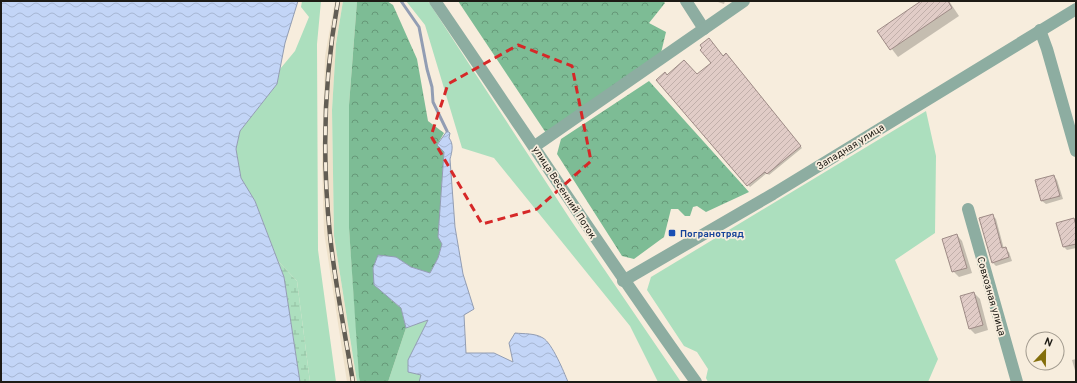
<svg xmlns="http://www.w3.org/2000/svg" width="1077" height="383" font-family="Overpass,sans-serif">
	<defs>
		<pattern id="forest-crowns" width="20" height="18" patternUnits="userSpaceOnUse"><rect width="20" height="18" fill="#7dbc95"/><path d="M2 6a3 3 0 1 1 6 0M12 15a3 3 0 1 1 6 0" fill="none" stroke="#669878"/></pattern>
		<pattern id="wetland-marsh" width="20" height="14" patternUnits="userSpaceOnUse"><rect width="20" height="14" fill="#acdfbe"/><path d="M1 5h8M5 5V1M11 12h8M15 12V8" fill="none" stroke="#94bfa2"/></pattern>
		<pattern id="water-waves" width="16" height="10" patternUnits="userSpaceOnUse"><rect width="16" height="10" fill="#c3d5f7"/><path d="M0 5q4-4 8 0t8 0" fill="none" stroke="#a7b6d3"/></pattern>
		<pattern id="building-hatch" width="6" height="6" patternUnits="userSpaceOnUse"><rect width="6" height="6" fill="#e1ccc7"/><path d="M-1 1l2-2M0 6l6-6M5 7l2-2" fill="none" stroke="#c1afaa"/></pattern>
	</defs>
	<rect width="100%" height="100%" fill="#f7eddd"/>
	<path fill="#eee1ca" d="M 335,1 L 343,1 L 336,44 L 332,110 L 334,236 L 357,382 L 347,382 L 324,232 L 322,164 L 325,56 Z"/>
	<g fill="#acdfbe">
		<path d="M 302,1 L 321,1 L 317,44 L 318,250 L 336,382 L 310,382 L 297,281 L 278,261 L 255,201 L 241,178 L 236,149 L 240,131 L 277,84 L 280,69 L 295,51 L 309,17 L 301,7 Z"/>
		<path d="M 343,1 L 357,1 L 349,105 L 349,228 L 360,382 L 357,382 L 334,236 L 332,110 L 336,44 Z"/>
		<path d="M 406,1 L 428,1 L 572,222 L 681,382 L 658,382 L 630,326 L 494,158 L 462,148 L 425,25 Z"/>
		<path d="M 926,111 L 936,156 L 935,233 L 895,260 L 938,359 L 928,382 L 708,382 L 706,378 L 708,369 L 697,352 L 684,346 L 647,290 L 651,277 Z"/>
		<path d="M 428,320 L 422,333 L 422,375 L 419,382 L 388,382 L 406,328 Z"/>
	</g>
	<g fill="url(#forest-crowns)">
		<path d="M 357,1 L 387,1 L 393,5 L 417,59 L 428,121 L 444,133 L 437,145 L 444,152 L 438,237 L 442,244 L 438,258 L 430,273 L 411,267 L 396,257 L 391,300 L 401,308 L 406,328 L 388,382 L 360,382 L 359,377 L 349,228 L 349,105 Z"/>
		<path d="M 458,1 L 663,1 L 665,3 L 649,23 L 666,32 L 661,53 L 546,133 Z"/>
		<path d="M 649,81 L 749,192 L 706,212 L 697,206 L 693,207 L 690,216 L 685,216 L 678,209 L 671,209 L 664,237 L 634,259 L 622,256 L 557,154 L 561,139 Z"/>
	</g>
	<path fill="url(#wetland-marsh)" d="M 278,261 L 297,281 L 310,382 L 300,382 L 284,277 Z"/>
	<g fill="url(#water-waves)" stroke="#929db3">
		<path d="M 1,1 L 298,1 L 285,43 L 277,84 L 240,131 L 236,149 L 241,178 L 255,201 L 284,277 L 300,382 L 1,382 Z"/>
		<path d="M 447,131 L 450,133 L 449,138 C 454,144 452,152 450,159 L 455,227 L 463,274 L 474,309 L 464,315 L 466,353 L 494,353 L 513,362 L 509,343 L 515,333 C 524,334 535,333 543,338 C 552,343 564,372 568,382 L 419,382 L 421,375 L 408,372 L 408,360 L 428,320 L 406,328 L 401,308 L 374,285 L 373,268 L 378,255 L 396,257 L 411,267 L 430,273 L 438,258 L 442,244 L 438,237 L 444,152 L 437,145 Z"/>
	</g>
	<g fill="#0003">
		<path d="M 715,1 L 725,1 L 724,4 Z"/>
		<path d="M 922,1 L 949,1 L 959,16 L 898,57 L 878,31 Z"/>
		<path d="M 728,56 L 802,148 L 769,175 L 767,173 L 750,187 L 658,80 L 667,76 L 697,76 L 723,57 Z"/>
		<path d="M 1054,176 L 1057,180 L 1063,199 L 1046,204 L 1042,201 L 1036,181 Z"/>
		<path d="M 992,215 L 996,219 L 1004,249 L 1009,252 L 1012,261 L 996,266 L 993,263 Z"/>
		<path d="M 1074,219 L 1076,222 L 1076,248 L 1067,250 L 1064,247 Z"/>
		<path d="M 957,235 L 962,241 L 972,273 L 959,277 L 953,271 Z"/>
		<path d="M 974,293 L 980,299 L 988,330 L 975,334 L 970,329 Z"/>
		<path d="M 1076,359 L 1076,374 L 1072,360 Z"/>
	</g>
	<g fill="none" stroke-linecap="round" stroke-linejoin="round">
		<path stroke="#929db3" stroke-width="3" d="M 401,1 L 419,27 L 427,69 L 432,87 L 433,102 L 447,131"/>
	</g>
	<g fill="url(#building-hatch)" stroke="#9e8b86">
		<path d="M 921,1 L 948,1 L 952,8 L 890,50 L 877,31 Z"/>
		<path d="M 709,38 L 723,56 L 726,53 L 801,146 L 767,174 L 765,172 L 747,186 L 656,80 L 665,72 L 667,75 L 684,60 L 697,74 L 711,63 L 700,50 L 702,48 L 700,45 Z"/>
		<path d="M 1054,175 L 1060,196 L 1041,201 L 1035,180 Z"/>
		<path d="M 993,214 L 1002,248 L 1006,247 L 1009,257 L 992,263 L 979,218 Z"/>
		<path d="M 1074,218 L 1076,226 L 1076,244 L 1063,247 L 1056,223 Z"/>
		<path d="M 957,234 L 967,268 L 952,272 L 942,239 Z"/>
		<path d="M 974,292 L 983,325 L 969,329 L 960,296 Z"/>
	</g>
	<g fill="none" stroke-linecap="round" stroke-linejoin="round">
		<g stroke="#8dada1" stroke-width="12">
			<path d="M 435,1 C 522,128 606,257 696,382"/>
			<path d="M 686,1 L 704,29"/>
			<path d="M 1040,30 L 1047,49 L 1076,151"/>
			<path d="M 535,146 L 744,1"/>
			<path d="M 968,209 L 1017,382"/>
			<path d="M 623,281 L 773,194 L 1076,9"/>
		</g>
		<defs>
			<path id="rail" d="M 338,1 C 324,77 322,158 330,235 C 335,284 345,333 353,382"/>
		</defs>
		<use href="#rail" stroke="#625d54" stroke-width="4.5"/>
		<use href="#rail" stroke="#f7eddd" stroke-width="3" stroke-dasharray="9" stroke-linecap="butt"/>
	</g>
	<path fill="none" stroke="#d62828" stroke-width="3" stroke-dasharray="8 5" stroke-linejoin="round" d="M 518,45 L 572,66 L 591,161 L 537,209 L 482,224 L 431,136 L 448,84 Z"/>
	<rect fill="#1a4fb4" stroke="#f7eddd" stroke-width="1.5" x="668" y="229" width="8" height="8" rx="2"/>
	<g text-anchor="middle" stroke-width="3.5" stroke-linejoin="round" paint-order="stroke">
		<g font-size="10" fill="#1e1b15" stroke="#f7eddd">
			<text transform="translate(850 146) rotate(-32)" y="4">Западная улица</text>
			<text transform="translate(565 192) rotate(57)" y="4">улица Весенний Поток</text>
			<text transform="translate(992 296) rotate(74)" y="4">Совхозная улица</text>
		</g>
		<g font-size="10" font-weight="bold" fill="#164399" stroke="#f7eddd" text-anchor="start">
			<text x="680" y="237">Погранотряд</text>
		</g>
	</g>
	<rect width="1077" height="383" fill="none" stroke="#1e1b15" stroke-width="4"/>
	<g transform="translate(1045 351) rotate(22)"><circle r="19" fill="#f7eddd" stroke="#a0998d"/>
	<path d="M0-3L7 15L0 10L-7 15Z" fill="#836e0b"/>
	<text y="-6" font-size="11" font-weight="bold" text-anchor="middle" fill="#1e1b15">N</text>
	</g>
</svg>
